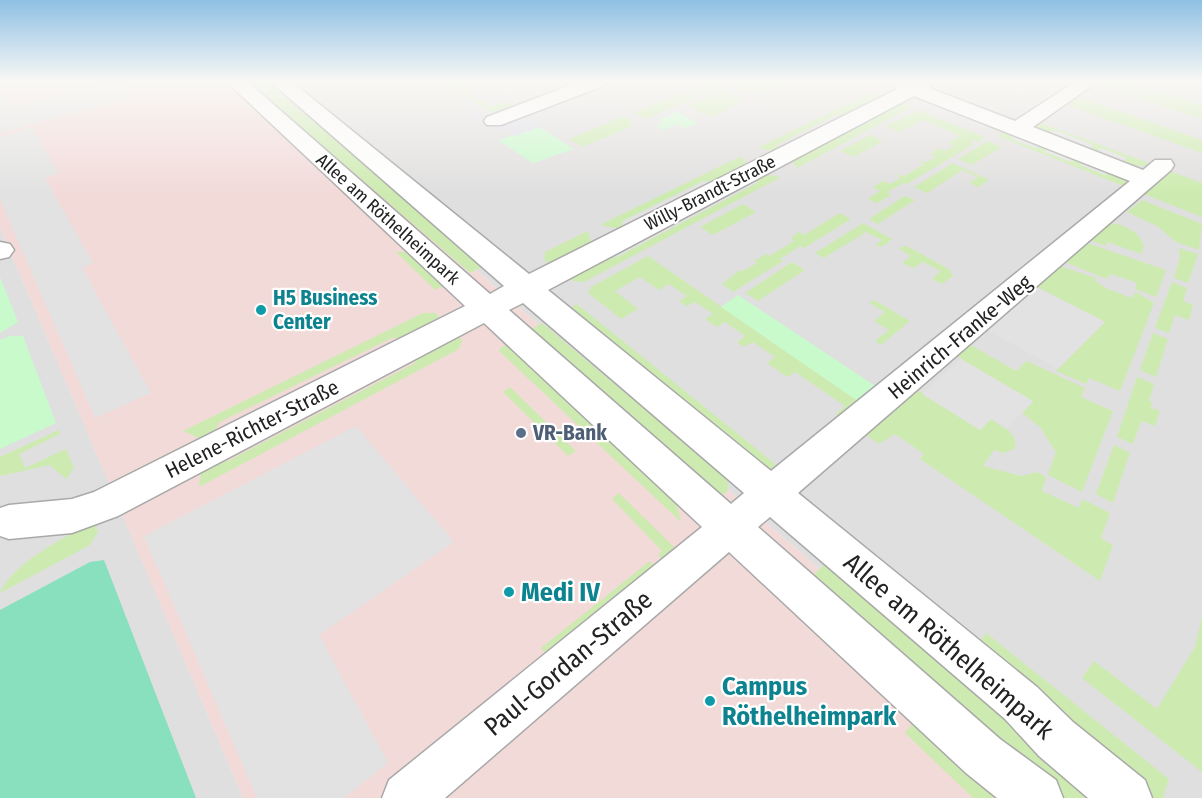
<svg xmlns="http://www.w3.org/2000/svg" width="1202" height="798" font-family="'Fira Sans Condensed',sans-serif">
	<rect width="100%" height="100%" fill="#f2efe9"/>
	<g fill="#e0dfdf">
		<path d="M 260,82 L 1202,82 L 1202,798 L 1083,798 Z"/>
		<path d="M 0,228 L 110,485 L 243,798 L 0,798 Z"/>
	</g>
	<path fill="#f2dad9" d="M 0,82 L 260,82 L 1083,798 L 243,798 L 0,228 Z"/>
	<g fill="#cdebb0">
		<path d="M 249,82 L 267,82 L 484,266 L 470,273 Z"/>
		<path d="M 459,82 L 478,82 L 462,88 L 491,107 L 506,101 L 513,105 L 493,113 L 449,86 Z"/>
		<path d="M 706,82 L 734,82 L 646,119 L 633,113 L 675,95 L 685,94 L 682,92 Z"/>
		<path d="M 742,82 L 784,82 L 786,83 L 761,94 L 757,92 L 751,94 L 730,87 Z"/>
		<path d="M 1102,82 L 1131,82 L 1202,105 L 1202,119 L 1098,85 Z"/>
		<path d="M 723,90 L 744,101 L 712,117 L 687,105 Z"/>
		<path d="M 871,92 L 886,97 L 844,116 L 834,116 L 777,145 L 778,149 L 774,151 L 757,148 Z"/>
		<path d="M 1079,97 L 1202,140 L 1202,153 L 1067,105 Z"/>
		<path d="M 897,101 L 912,107 L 797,168 L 790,159 Z"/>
		<path d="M 918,110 L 985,137 L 977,142 L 972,140 L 970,142 L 974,144 L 907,184 L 904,183 L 887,192 L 891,195 L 877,203 L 868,199 L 880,191 L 873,187 L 883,181 L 890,184 L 901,178 L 894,174 L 904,176 L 924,164 L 917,161 L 926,162 L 936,157 L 930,154 L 939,148 L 945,151 L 954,146 L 948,143 L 960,136 L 923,120 L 900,132 L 886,126 Z"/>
		<path d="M 624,116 L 632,121 L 628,123 L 633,126 L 582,147 L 569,139 Z"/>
		<path d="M 1036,121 L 1152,164 C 1135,175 1057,140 1038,131 L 1034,126 Z"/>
		<path d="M 1008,129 L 1052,146 L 1045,151 L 1087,160 L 1080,165 C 1097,167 1118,167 1128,183 L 1126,187 L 997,136 Z"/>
		<path d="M 870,135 L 883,141 L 854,157 L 840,151 Z"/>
		<path d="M 987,141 L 1002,147 L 971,165 L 958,159 Z"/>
		<path d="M 741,156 L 747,164 L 713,182 L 704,181 L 623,221 L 620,229 L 600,225 Z"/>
		<path d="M 953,163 L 989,180 L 978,187 L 969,183 L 978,177 L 962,170 L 927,193 L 914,187 Z"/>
		<path d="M 1170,171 L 1202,183 L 1202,217 L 1144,194 Z"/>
		<path d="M 762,174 L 781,177 L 584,282 L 573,281 L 567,277 L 604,256 L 617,257 L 757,183 L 756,177 Z"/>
		<path d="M 905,196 L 915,200 L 878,224 L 869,219 Z"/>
		<path d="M 1142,200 L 1202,224 L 1199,250 L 1176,242 L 1157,226 L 1127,212 Z"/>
		<path d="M 743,204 L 756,212 L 713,235 L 700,227 Z"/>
		<path d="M 840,213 L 851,219 L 804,248 L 800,246 L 780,259 L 783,261 L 733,292 L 722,284 L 740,270 L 743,271 L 757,263 L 754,261 L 766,254 L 769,256 L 794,241 L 791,238 L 799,232 L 804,235 Z"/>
		<path d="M 863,223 L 892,239 C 887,243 883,248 875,246 L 882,240 L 866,232 L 824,258 L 815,253 Z"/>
		<path d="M 1110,223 C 1124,224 1140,232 1144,246 L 1141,254 L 1107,242 L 1105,246 L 1090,240 Z"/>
		<path d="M 588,231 L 591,243 L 548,263 L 544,259 L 545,252 Z"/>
		<path d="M 1087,243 L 1166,270 L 1156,297 L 1135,289 L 1137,283 L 1111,274 L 1106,279 L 1065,262 Z"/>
		<path d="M 907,246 L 952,271 L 950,273 L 954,275 L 942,284 L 932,279 L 941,271 L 923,262 L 913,268 L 902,263 L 911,256 L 898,248 Z"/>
		<path d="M 1179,248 L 1198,254 L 1188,283 L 1174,278 L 1180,257 Z"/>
		<path d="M 396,252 L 410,252 L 445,285 L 435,290 Z"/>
		<path d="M 648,256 L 862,404 L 844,419 L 836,414 L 845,406 L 795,372 L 787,377 L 767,363 L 775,357 L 753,342 L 744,347 L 737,342 L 745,336 L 725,322 L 717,327 L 705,319 L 713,314 L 695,302 L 686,306 L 679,301 L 687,296 L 669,284 L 659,290 L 640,277 L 615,291 L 638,309 L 621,319 L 588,293 L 591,287 Z"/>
		<path d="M 792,262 L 805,270 L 758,301 L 745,293 Z"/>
		<path d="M 1060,266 L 1096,278 L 1095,281 L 1106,288 L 1132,298 L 1136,292 L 1154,303 L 1120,391 L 1089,378 L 1086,384 L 1056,371 L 1105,322 L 1035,286 Z"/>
		<path d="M 1172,282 L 1187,288 L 1183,301 L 1193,305 L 1189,320 L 1175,315 L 1169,333 L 1155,328 Z"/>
		<path d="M 874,300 L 910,321 L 881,345 L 875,341 L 889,330 L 874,321 L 885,312 L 869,303 Z"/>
		<path d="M 577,304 L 780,468 L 763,469 L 568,309 Z"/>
		<path d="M 423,313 L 436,313 L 439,317 L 406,338 L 392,338 L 220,422 L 212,435 L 201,439 L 183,431 Z"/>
		<path d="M 542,323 L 637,403 L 723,471 L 729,487 L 726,493 L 720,495 L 529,331 Z"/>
		<path d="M 1153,333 L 1168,339 L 1156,377 L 1140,370 Z"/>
		<path d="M 457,335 L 462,340 L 459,349 L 199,487 L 202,466 L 213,460 L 228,461 L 415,363 L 418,352 Z"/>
		<path d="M 507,344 L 670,496 L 677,506 L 681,522 L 498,350 Z"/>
		<path d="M 969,344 L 1016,371 L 1027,361 L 1085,388 L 1081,397 L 1113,411 L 1082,492 L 1048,475 L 1056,452 L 1040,427 L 1022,413 L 1032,401 L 956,356 Z"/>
		<path d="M 1137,377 L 1154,384 L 1149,401 L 1152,402 L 1151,408 L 1160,411 L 1155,426 L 1141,421 L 1133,444 L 1117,437 Z"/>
		<path d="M 510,387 L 576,451 L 568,456 L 503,392 Z"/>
		<path d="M 916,389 L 980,430 L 991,419 C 1003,427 1018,432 1015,449 L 1003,453 L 994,450 L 983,466 L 1022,476 L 1037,472 L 1046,477 L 1042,491 L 1079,508 L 1082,499 L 1110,513 L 1101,538 L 1113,545 L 1100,581 L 920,459 L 924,454 L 895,434 L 879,444 L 863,433 Z"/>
		<path d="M 59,430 L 60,434 L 19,454 L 25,468 L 66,449 L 74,468 L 66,479 L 50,465 L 0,476 L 0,457 Z"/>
		<path d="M 1114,445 L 1130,453 L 1113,503 L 1096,494 Z"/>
		<path d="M 619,493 L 677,550 L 666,564 L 658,555 L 662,551 L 612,499 Z"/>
		<path d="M 95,521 L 98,532 L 90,545 L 0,593 C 10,565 68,535 95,521 Z"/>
		<path d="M 650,561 L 659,570 L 550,659 L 541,648 Z"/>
		<path d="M 827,562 L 1107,798 L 1061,798 L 809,579 Z"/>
		<path d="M 1202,616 L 1202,772 L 1082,678 L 1094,661 L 1157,709 L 1195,647 Z"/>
		<path d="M 986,633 L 1169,779 L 1163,798 L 1145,798 L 978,644 Z"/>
		<path d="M 915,720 L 998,798 L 973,798 L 905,733 Z"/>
	</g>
	<g fill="#c8facc">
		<path d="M 677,112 L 698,123 L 686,128 L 677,124 L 663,130 L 657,126 L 664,123 L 659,120 Z"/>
		<path d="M 539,127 L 574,149 L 533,163 L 498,140 Z"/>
		<path d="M 0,277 L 18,322 L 0,333 Z"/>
		<path d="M 738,295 L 880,389 L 862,404 L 721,307 Z"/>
		<path d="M 10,336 L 23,336 L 56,423 L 0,449 L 0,340 Z"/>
	</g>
	<path fill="#88e0be" d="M 104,560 L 196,798 L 0,798 L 0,610 L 90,562 Z"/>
	<g fill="#e2e2e2">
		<path d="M 109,82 L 130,82 L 140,94 L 0,133 L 0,94 L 6,93 L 14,107 Z"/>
		<path d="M 962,96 L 973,100 L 967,104 L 981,110 L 988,106 L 1003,111 L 996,115 L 1047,135 L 1055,130 L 1094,145 L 1087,150 L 1094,153 L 1102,148 L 1127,158 L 1105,175 L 1080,165 L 1086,160 L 1078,157 L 1071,162 L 1044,152 L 1051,147 L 1044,143 L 1036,148 L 1011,139 L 1018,134 L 996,125 L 989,129 L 959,118 L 966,113 L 961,111 L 953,115 L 937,109 Z"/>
		<path d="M 32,128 L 59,173 L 45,178 L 93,263 L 82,268 L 151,393 L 95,418 L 0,199 L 0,137 Z"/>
		<path d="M 756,177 L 757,182 L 617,257 L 604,256 Z"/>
		<path d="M 704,181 L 713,182 L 622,228 L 623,221 Z"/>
		<path d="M 1035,286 L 1105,322 L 1058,369 L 985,329 Z"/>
		<path d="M 961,359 L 1033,401 L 1033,402 L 1006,429 L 991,419 L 980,430 L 922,394 Z"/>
		<path d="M 356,426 L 454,542 L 319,635 L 388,763 L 344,798 L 257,798 L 144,536 Z"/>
	</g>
	<path fill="#dddde8" d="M 513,107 L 542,125 L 516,136 L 504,128 L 494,132 L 467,114 L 478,110 L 487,116 Z"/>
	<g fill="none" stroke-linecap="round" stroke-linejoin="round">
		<defs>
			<g id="minor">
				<path d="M 227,82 L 248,82 L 490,294 L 504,286 L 271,82 L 292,82 L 529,274 L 897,89 L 890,82 L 935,82 L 929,88 L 1015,121 L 1075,82 L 1097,82 L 1033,127 L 1143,170 L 1155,160 L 1171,160 L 1174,165 L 1171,170 L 798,493 L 1037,687 L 1073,722 L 1145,780 L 1152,798 L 1088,798 L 1039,756 L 1005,719 L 770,517 L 758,527 L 1000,739 L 1056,780 L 1063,798 L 997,798 L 966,773 L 729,552 L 445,798 L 382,798 L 389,780 L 702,527 L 484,323 L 118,516 L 72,533 L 9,539 L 0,536 L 0,508 L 9,505 L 72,499 L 94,492 L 465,306 ZM 914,96 L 1130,181 L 771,471 L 548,290 ZM 523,303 L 744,493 L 731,504 L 509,310 Z"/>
				<path d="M 578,82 L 605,82 L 603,86 L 501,125 L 487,125 L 484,121 L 487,117 Z"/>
				<path d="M 0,242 L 10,244 L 14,250 L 9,257 L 0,259 Z"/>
			</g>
		</defs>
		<use href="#minor" stroke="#a9a9a9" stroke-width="3"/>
		<use href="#minor" fill="#fff" fill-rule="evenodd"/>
	</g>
	<linearGradient id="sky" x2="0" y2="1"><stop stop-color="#8fc0e4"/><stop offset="0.42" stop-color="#f9f8f5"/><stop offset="1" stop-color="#f9f8f5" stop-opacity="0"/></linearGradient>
	<rect width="1202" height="194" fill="url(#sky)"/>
	<g fill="#0f9aa8" stroke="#fff" stroke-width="2">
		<circle cx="261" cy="310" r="6"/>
		<circle cx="509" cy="592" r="6"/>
		<circle cx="710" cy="701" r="6"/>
	</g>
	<circle fill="#5c6f8a" stroke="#fff" stroke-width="2" cx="521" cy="433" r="6"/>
	<g text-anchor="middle" stroke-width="4.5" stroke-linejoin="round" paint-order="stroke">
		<g font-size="18" fill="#222" stroke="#fff">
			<text transform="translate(710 193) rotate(-27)" y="6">Willy-Brandt-Straße</text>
			<text transform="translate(388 219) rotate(42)" y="6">Allee am Röthelheimpark</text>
		</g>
		<g font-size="21" font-weight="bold" fill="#0d838f" stroke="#fff" text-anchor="start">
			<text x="273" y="305">H5 Business<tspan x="273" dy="24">Center</tspan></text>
		</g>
		<g font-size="21" fill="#222" stroke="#fff">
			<text transform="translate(960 337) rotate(-40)" y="7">Heinrich-Franke-Weg</text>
			<text transform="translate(252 429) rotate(-27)" y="7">Helene-Richter-Straße</text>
		</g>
		<g font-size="21" font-weight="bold" fill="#4e5e75" stroke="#fff" text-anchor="start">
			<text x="533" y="440">VR-Bank</text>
		</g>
		<g font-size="26" font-weight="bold" fill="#0d838f" stroke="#fff" text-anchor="start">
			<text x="521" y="601">Medi IV</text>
			<text x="722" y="695">Campus<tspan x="722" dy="30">Röthelheimpark</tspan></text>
		</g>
		<g font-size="26" fill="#222" stroke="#fff">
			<text transform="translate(949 646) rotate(41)" y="9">Allee am Röthelheimpark</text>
			<text transform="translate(568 663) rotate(-40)" y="9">Paul-Gordan-Straße</text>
		</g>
	</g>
</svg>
